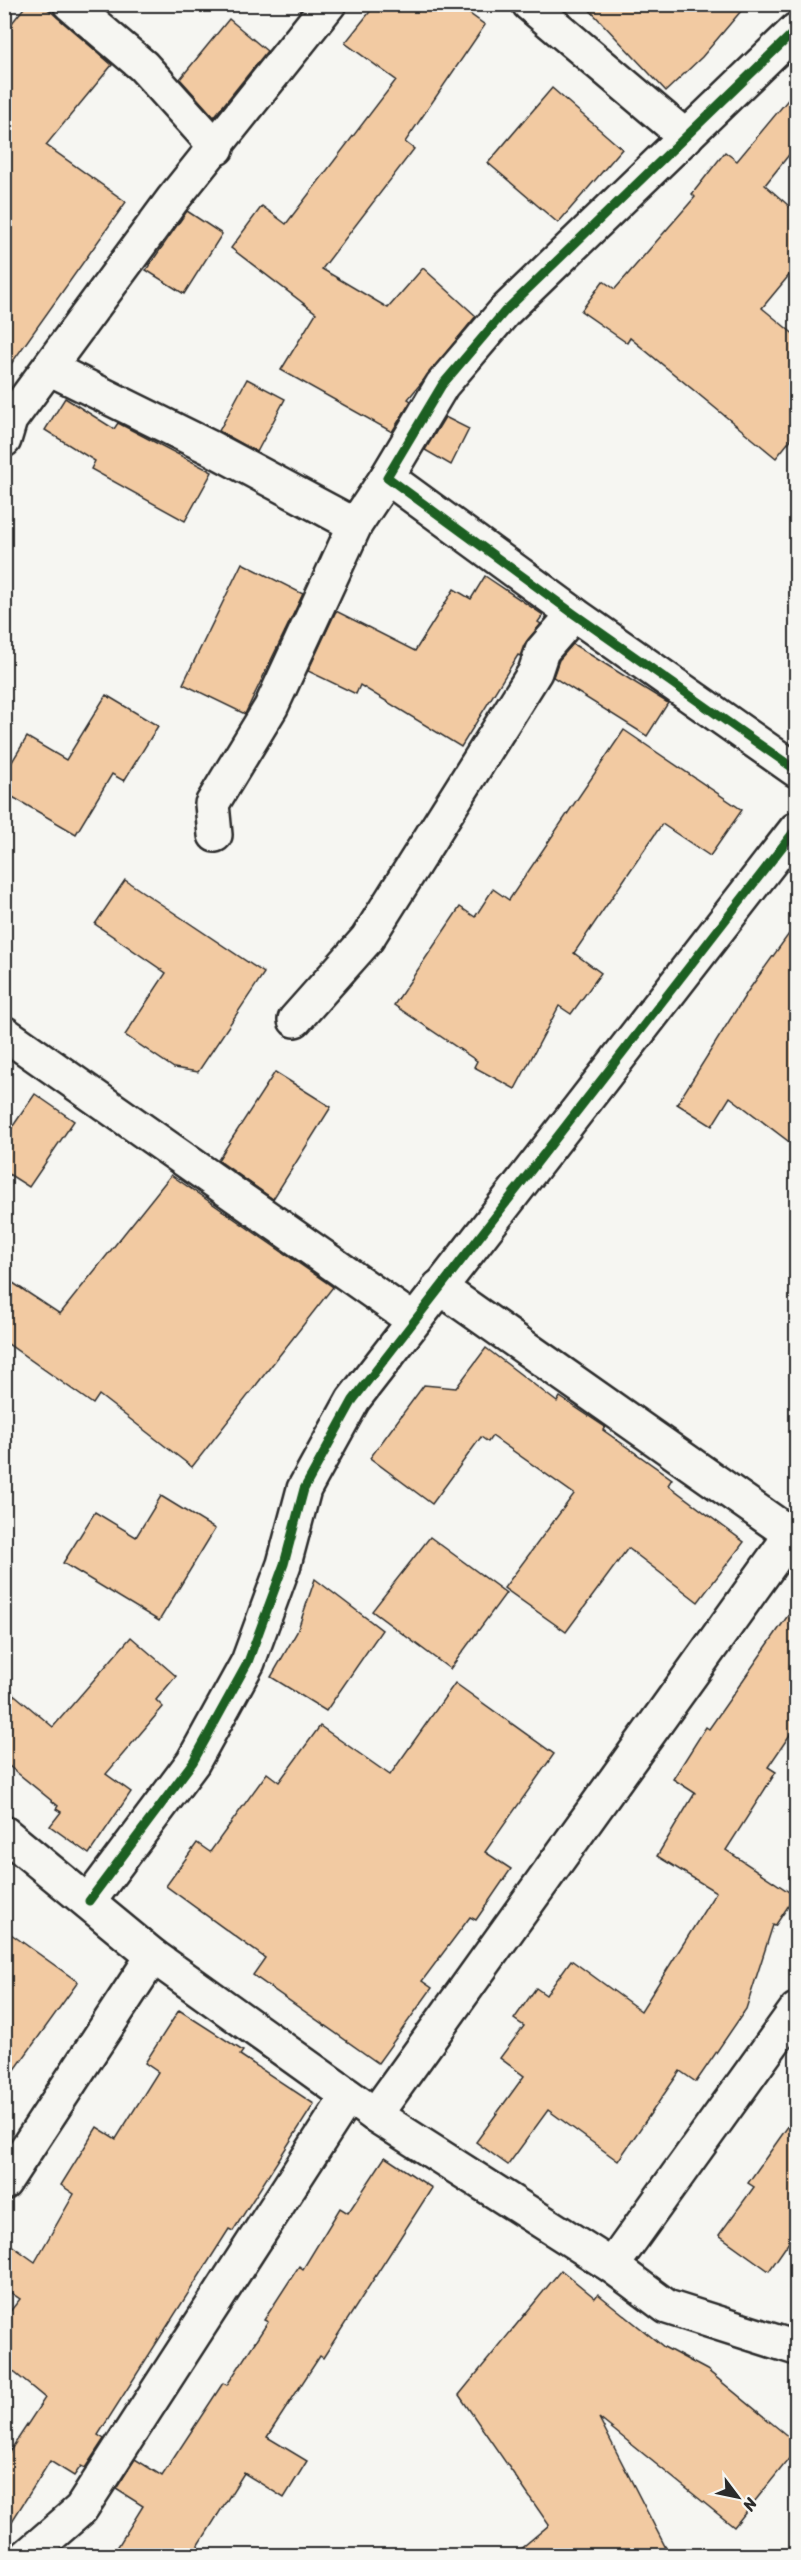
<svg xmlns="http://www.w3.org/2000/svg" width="801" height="2560" font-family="Sriracha,sans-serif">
	<rect width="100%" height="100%" fill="#f6f6f2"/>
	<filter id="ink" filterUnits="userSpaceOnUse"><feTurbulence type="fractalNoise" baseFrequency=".0167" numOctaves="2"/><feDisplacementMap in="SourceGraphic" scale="12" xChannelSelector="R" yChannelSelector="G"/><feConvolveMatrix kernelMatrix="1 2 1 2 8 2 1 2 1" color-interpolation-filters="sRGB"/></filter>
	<g filter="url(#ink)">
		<g fill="#f2caa2" stroke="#2b2b2b" stroke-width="1.5">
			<path d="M 27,4 L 42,4 L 112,65 L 46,145 L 126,202 L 4,374 L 4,33 Z"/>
			<path d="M 376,4 L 456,4 L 485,25 L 405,142 L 414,149 L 322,269 L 388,308 L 423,268 L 476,316 L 408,399 L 411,401 L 392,432 L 281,370 L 316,313 L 231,248 L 262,206 L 286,224 L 396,80 L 345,43 Z"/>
			<path d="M 584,4 L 747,4 L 702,57 L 666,91 Z"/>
			<path d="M 229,19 L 267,51 L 214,117 L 180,79 Z"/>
			<path d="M 552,88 L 622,149 L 558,223 L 488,163 Z"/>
			<path d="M 796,90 L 796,146 L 765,185 L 796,212 L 796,267 L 762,308 L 796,336 L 796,433 L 776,458 L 630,338 L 627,343 L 581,311 L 603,281 L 615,289 L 695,197 L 692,194 L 725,152 L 737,161 Z"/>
			<path d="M 187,211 L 222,234 L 184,294 L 146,270 Z"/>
			<path d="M 247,379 L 285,399 L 257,452 L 219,431 Z"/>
			<path d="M 65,398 L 114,429 L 118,423 L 212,472 L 185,521 L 91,469 L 95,461 L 45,430 Z"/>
			<path d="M 445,417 L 469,429 L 451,465 L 425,450 Z"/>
			<path d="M 242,563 L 303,594 L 245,714 L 183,684 Z"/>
			<path d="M 485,576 L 543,615 L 538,622 L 541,624 L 524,645 L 520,656 L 518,655 L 461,747 L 360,685 L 356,694 L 308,671 L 336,611 L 415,651 L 454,589 L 471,599 Z"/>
			<path d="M 573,644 L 668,703 L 647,736 L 553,677 L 559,660 Z"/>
			<path d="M 106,695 L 158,726 L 124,781 L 112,774 L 76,834 L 4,792 L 4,775 L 27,737 L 66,760 Z"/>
			<path d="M 624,730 L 742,810 L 710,856 L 662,824 L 574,953 L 601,973 L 571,1014 L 559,1006 L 515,1089 L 474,1067 L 477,1061 L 394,1005 L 460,907 L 475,917 L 493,889 L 509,900 Z"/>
			<path d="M 125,880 L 264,973 L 198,1072 L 174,1068 L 125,1035 L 166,973 L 95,924 Z"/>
			<path d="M 796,924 L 796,1147 L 730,1097 L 712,1126 L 677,1104 L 748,991 Z"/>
			<path d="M 275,1072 L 331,1107 L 273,1199 L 218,1160 Z"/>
			<path d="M 35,1094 L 74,1121 L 29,1187 L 4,1171 L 4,1139 Z"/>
			<path d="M 171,1175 L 333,1287 L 192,1467 L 99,1395 L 93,1404 L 4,1341 L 4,1277 L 60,1314 Z"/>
			<path d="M 486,1348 L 557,1402 L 560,1397 L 605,1427 L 603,1430 L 672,1479 L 668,1485 L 744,1542 L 698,1602 L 628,1548 L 566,1632 L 504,1588 L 574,1494 L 492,1436 L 488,1442 L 481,1437 L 432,1504 L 370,1458 L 424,1385 L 456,1388 Z"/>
			<path d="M 161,1496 L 215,1529 L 159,1621 L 63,1563 L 95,1512 L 136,1537 Z"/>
			<path d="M 430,1537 L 506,1593 L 450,1669 L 372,1611 Z"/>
			<path d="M 315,1579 L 382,1630 L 326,1711 L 271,1677 L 297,1632 Z"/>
			<path d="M 796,1604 L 796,1726 L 768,1767 L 776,1772 L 726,1850 L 795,1896 L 775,1926 L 773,1925 L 746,2009 L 696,2082 L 680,2071 L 618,2161 L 548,2110 L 508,2165 L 476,2142 L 524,2076 L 500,2058 L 524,2026 L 514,2019 L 536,1988 L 546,1995 L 571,1960 L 641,2011 L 716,1892 L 657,1856 L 695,1793 L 673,1779 L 706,1727 L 709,1729 Z"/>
			<path d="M 131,1637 L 176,1676 L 156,1700 L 163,1707 L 106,1774 L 131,1792 L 89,1854 L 50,1826 L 61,1812 L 56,1809 L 58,1806 L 4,1762 L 4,1686 L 53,1727 Z"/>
			<path d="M 455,1683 L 554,1754 L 485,1852 L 511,1869 L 476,1920 L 470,1917 L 422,1981 L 432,1988 L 378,2063 L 253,1975 L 265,1958 L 166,1886 L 197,1843 L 210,1852 L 267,1773 L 279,1782 L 320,1726 L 390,1775 Z"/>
			<path d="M 4,1929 L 78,1982 L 4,2085 Z"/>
			<path d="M 179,2010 L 243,2051 L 240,2055 L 314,2104 L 233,2231 L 229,2229 L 98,2435 L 104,2439 L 85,2468 L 81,2466 L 74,2476 L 50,2461 L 4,2534 L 4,2460 L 45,2398 L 4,2364 L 4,2319 L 20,2299 L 4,2288 L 4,2240 L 35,2262 L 74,2194 L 61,2185 L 97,2127 L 116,2139 L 158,2072 L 145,2063 Z"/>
			<path d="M 796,2115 L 796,2232 L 769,2271 L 719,2235 L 754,2187 L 748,2183 Z"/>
			<path d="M 385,2157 L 432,2188 L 323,2358 L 320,2356 L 267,2437 L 307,2461 L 284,2498 L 244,2473 L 192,2556 L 112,2556 L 143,2506 L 116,2489 L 135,2459 L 162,2476 L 223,2383 L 227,2385 L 268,2322 L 264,2320 L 299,2266 L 303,2269 L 340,2208 L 348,2213 Z"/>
			<path d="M 561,2270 L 595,2298 L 598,2294 L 664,2347 L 707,2370 L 796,2443 L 796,2450 L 734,2527 L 599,2418 L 670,2556 L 512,2556 L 549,2525 L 459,2395 Z"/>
		</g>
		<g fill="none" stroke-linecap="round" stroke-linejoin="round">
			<defs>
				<g id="minor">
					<path d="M 70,4 L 143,66 L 217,148"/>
					<path d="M 529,4 L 686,137"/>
					<path d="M 49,368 L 211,448 L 355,525"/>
					<path d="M 4,440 L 10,420 L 173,199 L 329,4"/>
					<path d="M 387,477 L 574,614 L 796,770"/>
					<path d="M 215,835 L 212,804 L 271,707 L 355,525 L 387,477 L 442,385 L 505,311 L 796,30"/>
					<path d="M 295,1020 L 367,939 L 535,672 L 542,651 L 574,614"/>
					<path d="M 4,1033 L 413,1320"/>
					<path d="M 439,1287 L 796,1538"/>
					<path d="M 4,1833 L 153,1956 L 375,2115 L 612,2266 L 667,2307 L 796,2348"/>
					<path d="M 89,1901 L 193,1762 L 248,1662 L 284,1564 L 304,1489 L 353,1400 L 796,829"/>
					<path d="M 375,2115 L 796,1528"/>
					<path d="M 4,2183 L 153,1956"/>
					<path d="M 612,2266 L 796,2010"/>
					<path d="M 27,2556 L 81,2509 L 348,2096"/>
				</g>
			</defs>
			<use href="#minor" stroke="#2b2b2b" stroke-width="38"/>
			<use href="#minor" stroke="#f6f6f2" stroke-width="33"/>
			<defs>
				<g id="cycleway">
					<path d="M 796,30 L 505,311 L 442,385 L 387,477 L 574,614 L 796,770"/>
					<path d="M 89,1901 L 193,1762 L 248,1662 L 284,1564 L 304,1489 L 353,1400 L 796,829"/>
				</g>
			</defs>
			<use href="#cycleway" stroke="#f6f6f2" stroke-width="13"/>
			<use href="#cycleway" stroke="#1b5e20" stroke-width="9"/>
		</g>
	</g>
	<rect width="801" height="2560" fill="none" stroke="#f6f6f2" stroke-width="24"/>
	<rect x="12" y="12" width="777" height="2536" fill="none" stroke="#2b2b2b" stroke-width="2" filter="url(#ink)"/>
	<g transform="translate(738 2497) rotate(122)" stroke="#f6f6f2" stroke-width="4.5" paint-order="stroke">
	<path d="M0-4.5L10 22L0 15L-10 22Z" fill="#2b2b2b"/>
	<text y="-9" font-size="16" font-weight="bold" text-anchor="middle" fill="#2b2b2b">N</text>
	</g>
</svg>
